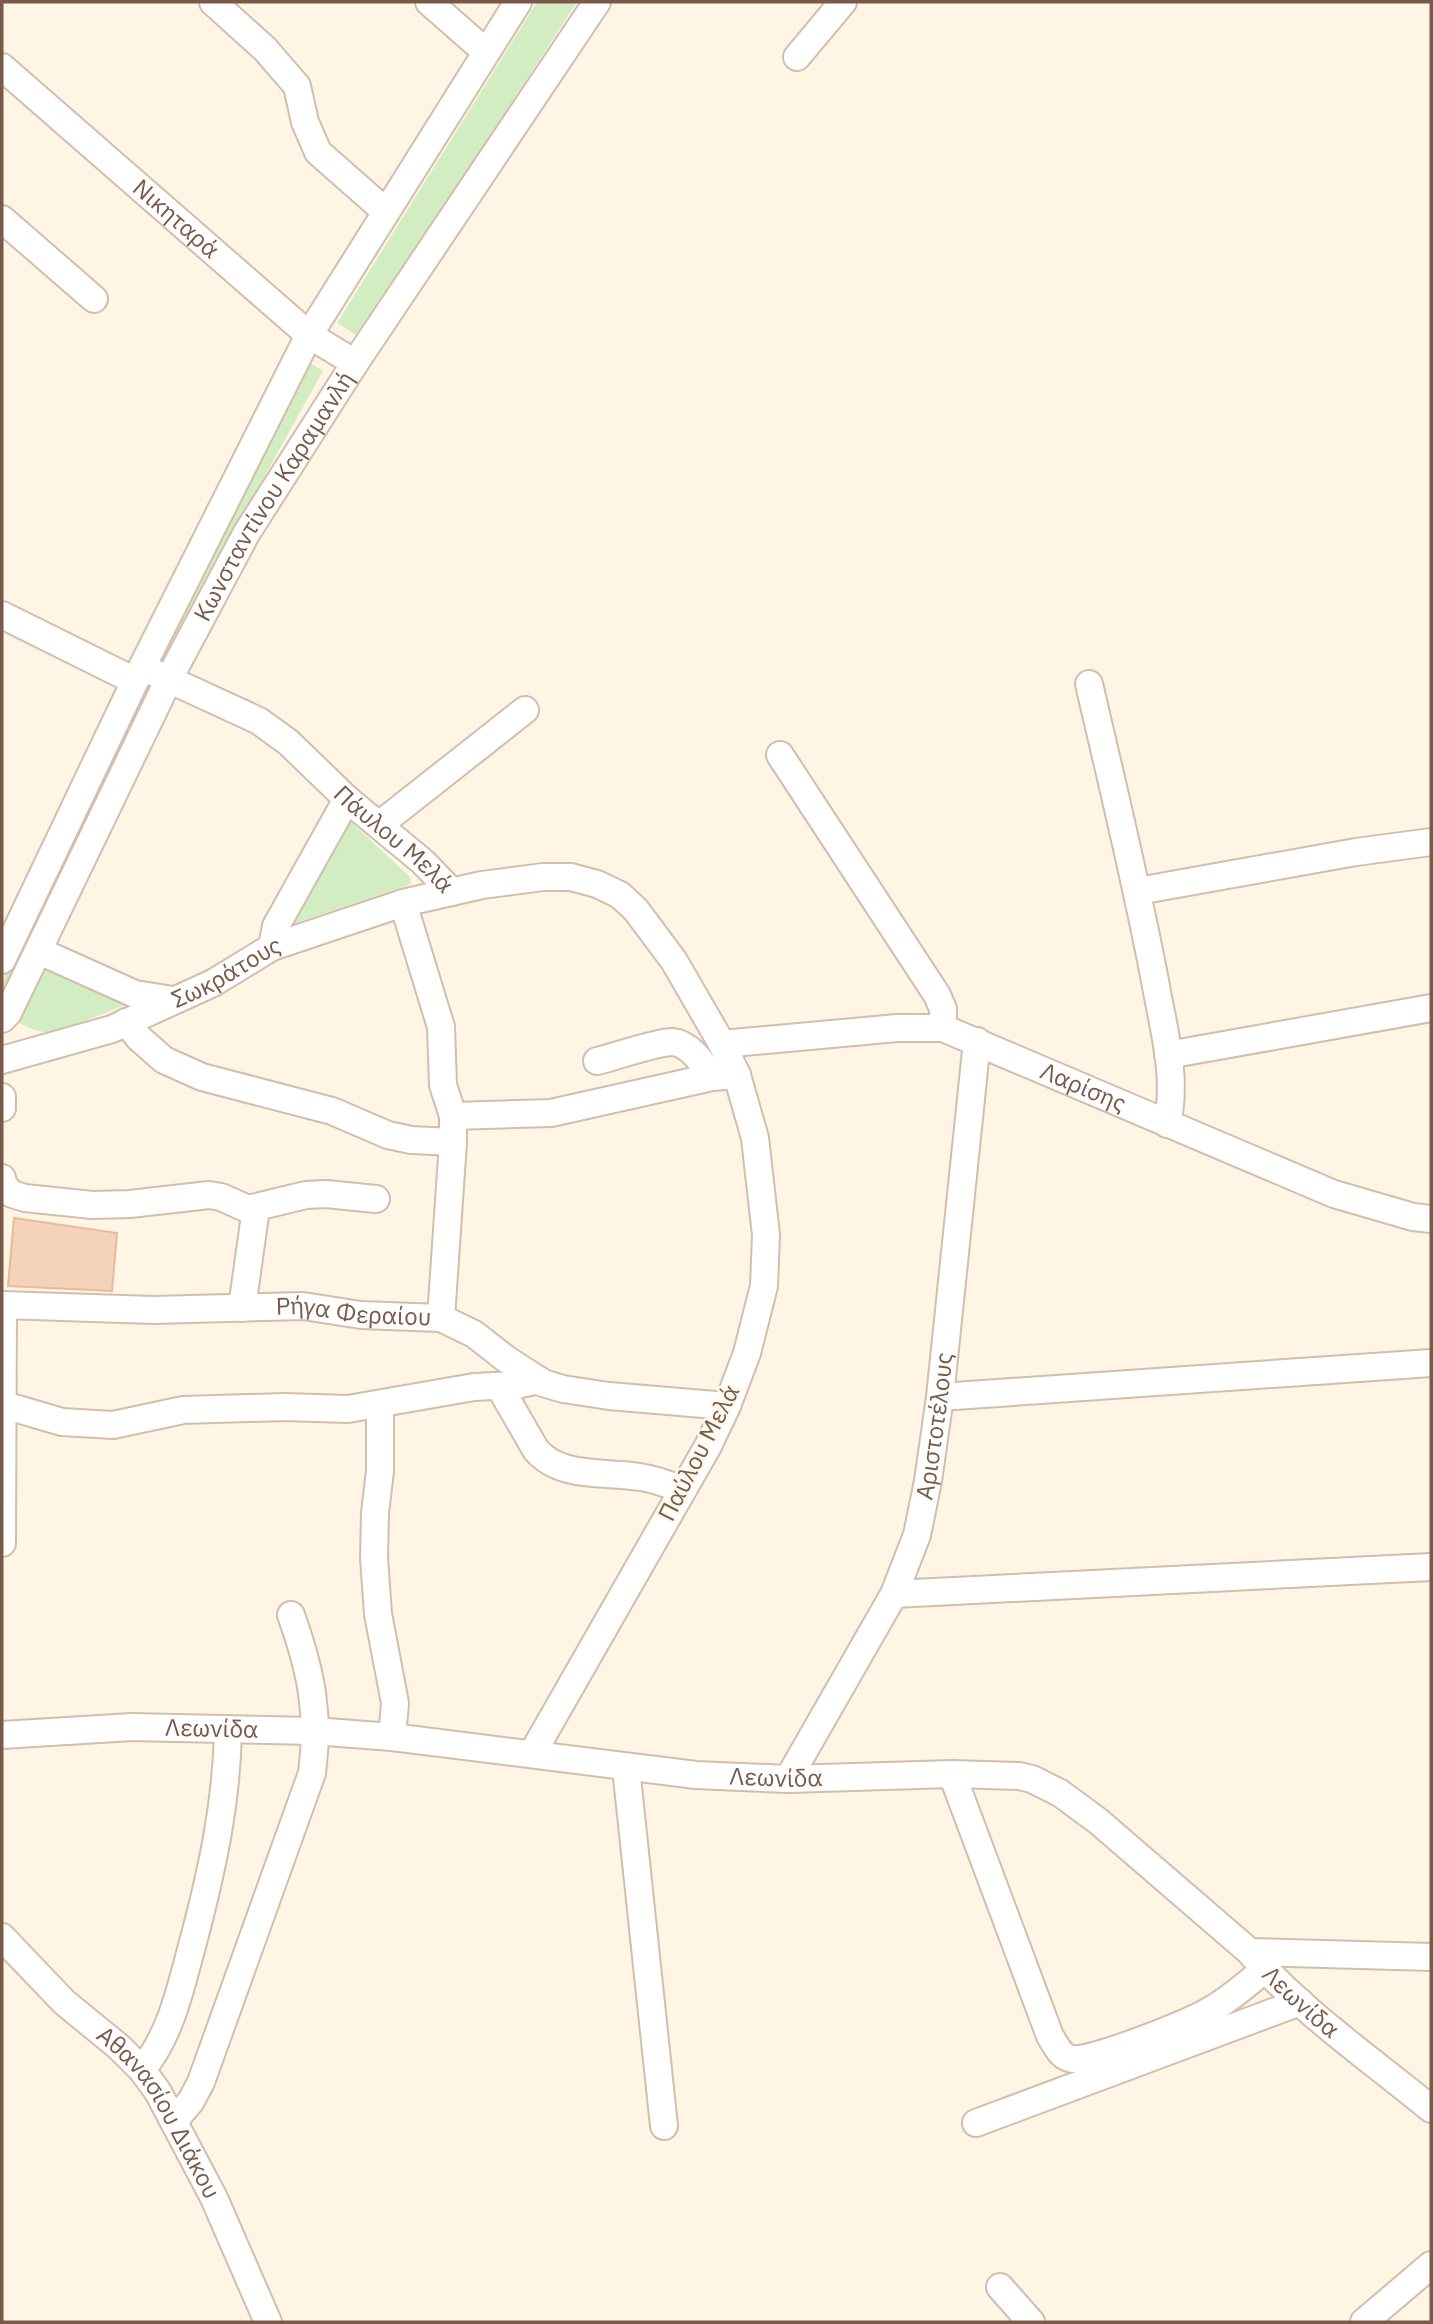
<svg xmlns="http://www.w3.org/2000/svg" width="1433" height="2324" font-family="'IBM Plex Sans',sans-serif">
	<rect width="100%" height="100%" fill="#fef5e5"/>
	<g fill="#d3edc2">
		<path d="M 537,2 L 577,2 L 359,337 L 337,323 Z"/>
		<path d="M 307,361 L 323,371 L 161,663 L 156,660 Z"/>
		<path d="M 149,691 L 154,694 L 2,995 L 2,982 Z"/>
		<path d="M 347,818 L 410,877 L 411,884 L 289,925 Z"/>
		<path d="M 47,964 L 135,1001 L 60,1031 C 45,1034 33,1031 20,1023 L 19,1019 Z"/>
	</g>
	<path fill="#f5d3bb" stroke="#e9b99a" stroke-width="2" d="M 14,1218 L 117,1233 L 112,1291 L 8,1286 Z"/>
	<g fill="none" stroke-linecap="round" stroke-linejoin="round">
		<defs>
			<g id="minor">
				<path d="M 213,2 L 265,49 L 297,86 L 305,122 L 318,152 L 385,211"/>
				<path d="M 429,2 L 486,52"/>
				<path d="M 797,57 L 843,2"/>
				<path id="s1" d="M 2,67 L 309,335 L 355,363"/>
				<path d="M 2,219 L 94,299"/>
				<path d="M 2,615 L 135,681"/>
				<path id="s2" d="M 155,673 L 259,721 L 288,742 L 347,799 L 423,862 L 452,892"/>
				<path d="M 1089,684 C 1112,783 1136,881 1155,981 C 1163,1027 1178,1077 1167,1124"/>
				<path d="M 780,755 L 937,995 L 943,1009 L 943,1028"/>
				<path d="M 379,825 L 525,710"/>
				<path d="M 1138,891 L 1356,852 L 1431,842"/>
				<path d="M 403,903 L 441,1027 L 443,1085 L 453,1116 L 453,1142 L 441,1318"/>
				<path d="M 272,947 L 276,926 L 347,799"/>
				<path d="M 39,951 L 135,994 L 173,1000"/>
				<path d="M 2,960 L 135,681 L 309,335 L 518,2"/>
				<path id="s3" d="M 2,1019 L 8,1013 L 169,679 L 246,534 L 355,363 L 597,2"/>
				<path d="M 126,1022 L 139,1038 L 164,1060 L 202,1077 L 332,1111 L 388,1135 L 411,1140 L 453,1142"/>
				<path id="s4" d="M 722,1044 L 897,1028 L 943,1028 L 1334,1194 L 1413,1217 L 1431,1219"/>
				<path d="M 1168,1055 L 1431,1008"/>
				<path id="s5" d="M 2,1060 L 112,1029 L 213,983 L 272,947 L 403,903 L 482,885 L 543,877 L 571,877 L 597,884 L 620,895 L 636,910 L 674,961 L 722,1044 L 737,1075 L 755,1138 L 766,1235 L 764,1286 L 747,1353 L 727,1406 L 708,1446 L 532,1754"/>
				<path d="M 597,1061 C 614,1057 657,1042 672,1042 C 690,1043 703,1064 712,1077"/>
				<path d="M 2,1097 L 2,1108"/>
				<path d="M 453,1116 L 551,1113 L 712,1077 L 737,1075"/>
				<path d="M 2,1178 L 4,1186 L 12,1194 L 25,1198 L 92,1205 L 130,1204 L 209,1195 L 221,1197 L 248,1209 L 306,1195 L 326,1194 L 376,1199"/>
				<path id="s6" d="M 2,1305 L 153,1310 L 303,1306 L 361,1315 L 441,1318 L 474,1334 L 506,1359 L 543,1383 L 563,1389 L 609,1396 L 727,1406"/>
				<path d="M 242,1308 L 256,1208"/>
				<path d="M 499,1386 L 536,1450 C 561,1479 605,1471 640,1477 C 654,1479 668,1484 682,1490"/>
				<path d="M 940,1397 L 1431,1363"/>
				<path d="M 380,1404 L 380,1471 L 375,1513 L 374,1558 L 378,1614 L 395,1703 L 392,1737"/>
				<path d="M 4,1405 L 62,1422 L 113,1425 L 183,1410 L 284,1407 L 348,1409 L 474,1387 L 516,1385 L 539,1380"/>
				<path d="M 2,1543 L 3,1305"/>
				<path d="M 894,1594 L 1431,1567"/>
				<path id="s7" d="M 2,1735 L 132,1727 L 314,1731 L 392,1737 L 696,1775 L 788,1779 L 952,1774 L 1019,1776 L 1032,1779 L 1060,1793 L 1098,1821 L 1250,1952 C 1299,2010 1373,2061 1431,2109"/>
				<path d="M 626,1768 L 664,2126"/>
				<path d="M 952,1774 L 1050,2036 C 1056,2045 1060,2057 1072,2059 C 1092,2062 1188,2023 1209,2011 C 1229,2000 1247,1984 1265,1969"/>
				<path id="s8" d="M 788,1779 L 894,1594 L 917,1535 L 928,1481 L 940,1397 L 977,1041"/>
				<path id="s9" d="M 2,1937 L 64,2002 L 119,2047 L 142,2070 L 158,2092 L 214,2198 L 268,2322"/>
				<path d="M 1250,1952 L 1431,1957"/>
				<path d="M 142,2070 C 171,2034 180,1990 192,1946 C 211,1875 227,1804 228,1729"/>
				<path d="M 174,2121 L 191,2101 L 201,2082 L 312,1773 C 320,1714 311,1671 291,1615"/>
				<path d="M 976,2123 L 1300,2002"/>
				<path d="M 1000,2287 L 1031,2322"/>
				<path d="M 1364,2322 L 1431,2265"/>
			</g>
		</defs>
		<use href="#minor" stroke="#d3bead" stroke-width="30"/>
		<use href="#minor" stroke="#fff" stroke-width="26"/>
	</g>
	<g text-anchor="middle" stroke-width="5" stroke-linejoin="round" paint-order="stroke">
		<g font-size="24" fill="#795a48" stroke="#fff8ed">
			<text dy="8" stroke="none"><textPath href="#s1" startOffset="231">Νικηταρά</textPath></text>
			<text dy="8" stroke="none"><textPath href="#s3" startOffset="590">Κωνσταντίνου Καραμανλή</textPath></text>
			<text dy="8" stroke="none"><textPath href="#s2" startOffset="294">Πάυλου Μελά</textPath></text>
			<text dy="8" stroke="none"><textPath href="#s5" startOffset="242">Σωκράτους</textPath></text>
			<text dy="8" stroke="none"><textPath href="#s4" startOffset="374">Λαρίσης</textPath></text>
			<text dy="8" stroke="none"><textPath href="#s6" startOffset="352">Ρήγα Φεραίου</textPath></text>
			<text dy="8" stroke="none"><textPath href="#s8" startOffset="387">Αριστοτέλους</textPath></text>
			<text transform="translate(699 1453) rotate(-63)" y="8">Παύλου Μελά</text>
			<text dy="8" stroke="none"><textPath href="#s7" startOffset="210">Λεωνίδα</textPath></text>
			<text dy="8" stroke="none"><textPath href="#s7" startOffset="777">Λεωνίδα</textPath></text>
			<text dy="8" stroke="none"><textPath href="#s7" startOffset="1384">Λεωνίδα</textPath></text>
			<text dy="8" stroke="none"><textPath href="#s9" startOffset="238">Αθανασίου Διάκου</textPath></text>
		</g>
	</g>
	<rect width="1433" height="2324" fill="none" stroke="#795a48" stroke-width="7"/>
</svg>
